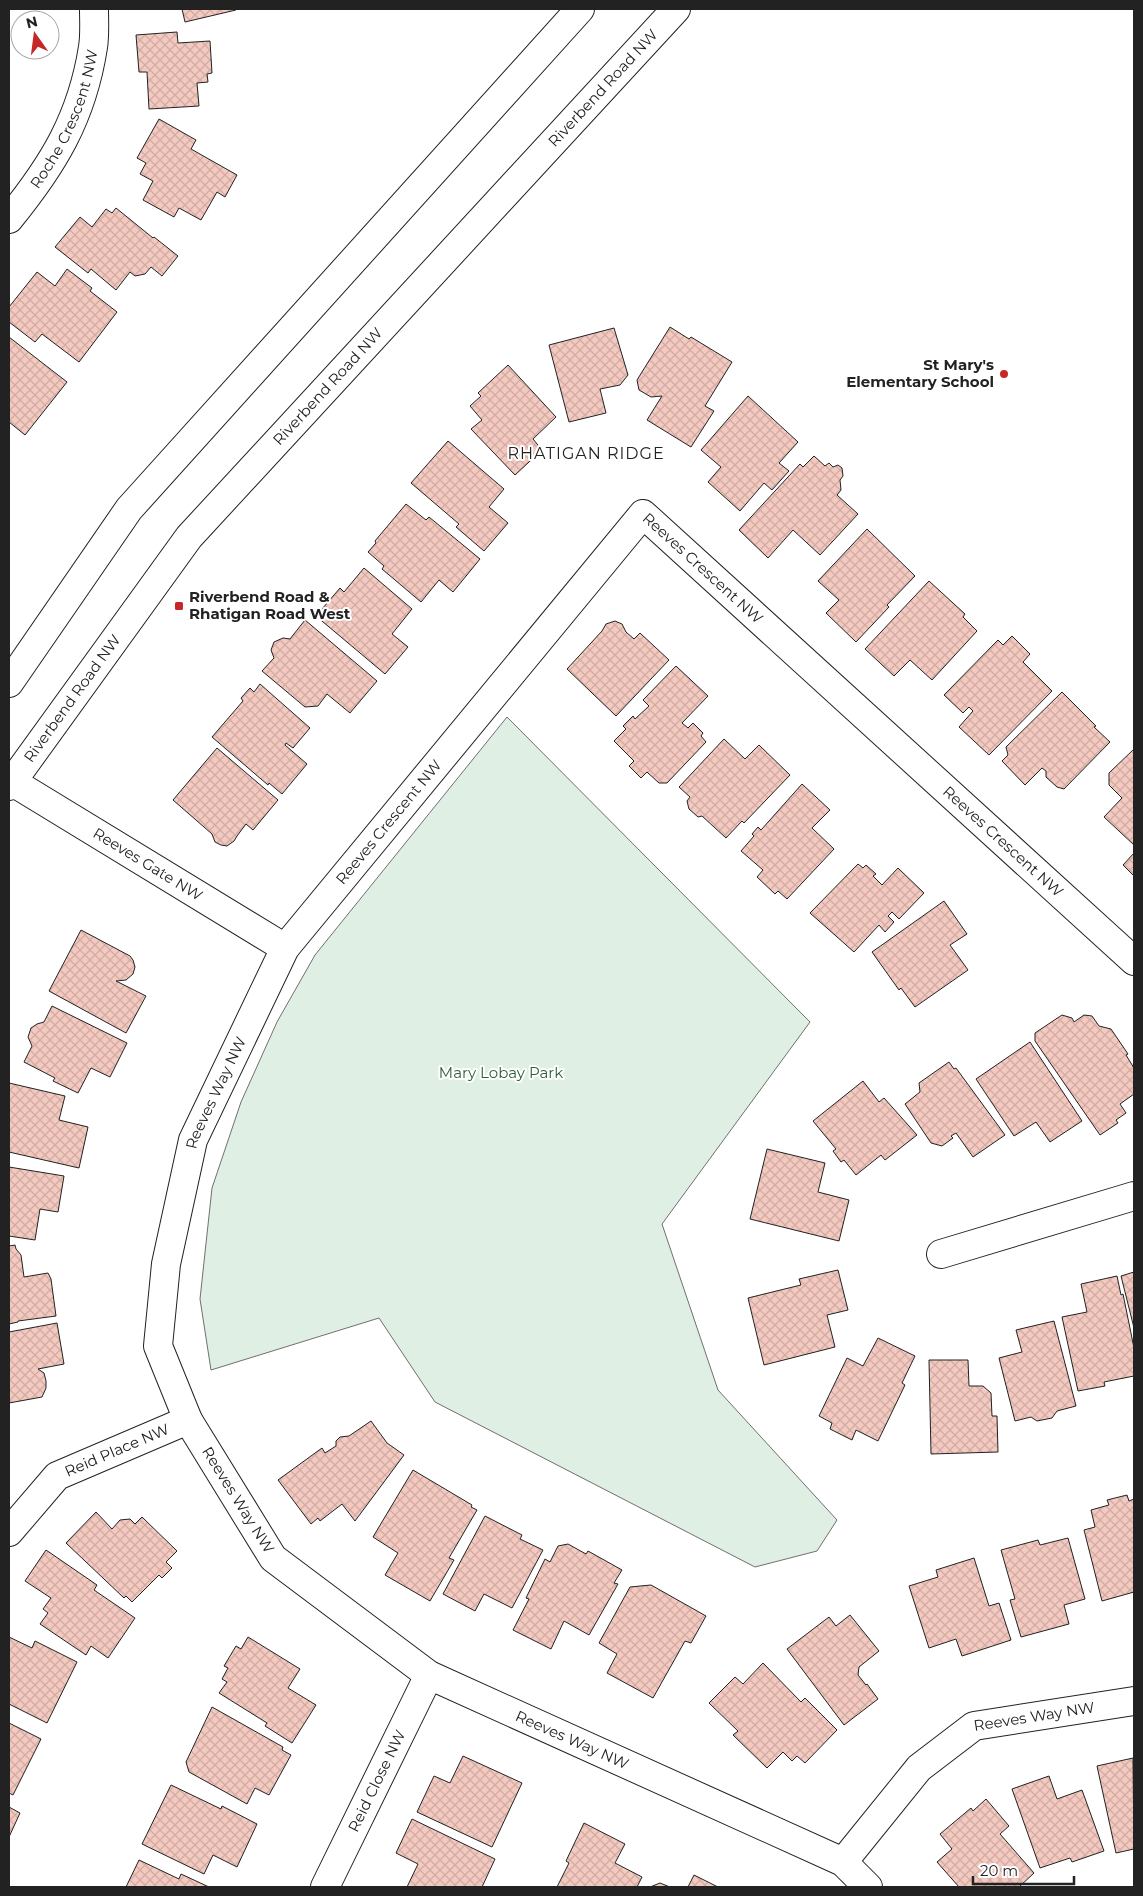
<svg xmlns="http://www.w3.org/2000/svg" width="1143" height="1896" font-family="Montserrat,sans-serif">
	<defs>
		<pattern id="building-cross-hatch" width="8" height="8" patternUnits="userSpaceOnUse" patternTransform="scale(1.25)"><rect width="8" height="8" fill="#f3c9c0"/><path d="M0 0l8 8M0 8l8-8" fill="none" stroke="#d0aca5"/></pattern>
	</defs>
	<rect width="100%" height="100%" fill="#fff"/>
	<path fill="#e0efe3" stroke="#6f6f6f" d="M 507,717 L 810,1022 L 662,1224 L 718,1390 L 837,1520 L 817,1551 L 755,1567 L 435,1402 L 379,1318 L 211,1370 L 200,1299 L 212,1188 L 241,1102 L 277,1022 L 315,955 Z"/>
	<g fill="url(#building-cross-hatch)" stroke="#222">
		<path d="M 182,9 L 236,9 L 236,10 L 185,22 Z"/>
		<path d="M 177,32 L 178,43 L 210,41 L 212,73 L 207,74 L 208,82 L 197,83 L 199,106 L 149,109 L 147,72 L 139,72 L 136,35 Z"/>
		<path d="M 159,119 L 196,140 L 191,149 L 237,175 L 225,197 L 217,192 L 201,220 L 179,208 L 174,217 L 143,200 L 153,181 L 140,174 L 146,163 L 137,158 Z"/>
		<path d="M 116,208 L 153,238 L 154,237 L 178,256 L 162,276 L 151,267 L 145,274 L 135,276 L 130,272 L 116,290 L 91,269 L 88,273 L 55,247 L 80,217 L 92,227 L 106,209 L 112,213 Z"/>
		<path d="M 67,269 L 92,288 L 90,291 L 117,312 L 79,362 L 42,334 L 35,342 L 9,322 L 9,307 L 37,272 L 55,286 Z"/>
		<path d="M 670,327 L 689,339 L 691,337 L 732,362 L 705,406 L 714,411 L 691,447 L 647,420 L 662,396 L 651,397 L 639,390 L 637,380 Z"/>
		<path d="M 614,328 L 628,375 L 620,385 L 600,389 L 606,413 L 569,422 L 549,345 Z"/>
		<path d="M 9,337 L 67,382 L 25,435 L 9,422 Z"/>
		<path d="M 508,365 L 556,417 L 533,439 L 542,450 L 515,475 L 471,429 L 482,420 L 470,406 L 481,396 L 478,393 Z"/>
		<path d="M 748,396 L 798,442 L 779,463 L 789,471 L 772,490 L 764,483 L 740,511 L 708,482 L 721,467 L 701,450 Z"/>
		<path d="M 448,441 L 504,489 L 489,507 L 508,523 L 484,551 L 456,527 L 459,524 L 411,483 Z"/>
		<path d="M 814,456 L 825,466 L 829,463 L 833,467 L 838,465 L 842,468 L 843,476 L 840,480 L 841,490 L 837,495 L 858,514 L 820,555 L 793,530 L 768,558 L 739,530 L 800,464 L 803,467 Z"/>
		<path d="M 406,504 L 426,520 L 429,517 L 480,559 L 453,592 L 439,580 L 421,602 L 382,569 L 384,566 L 368,552 L 376,543 L 375,541 Z"/>
		<path d="M 867,529 L 915,576 L 887,605 L 889,607 L 856,642 L 826,613 L 839,600 L 818,581 Z"/>
		<path d="M 364,568 L 412,609 L 392,634 L 408,647 L 385,674 L 316,616 L 340,588 L 344,592 Z"/>
		<path d="M 929,581 L 965,614 L 963,617 L 977,631 L 932,680 L 910,660 L 894,676 L 865,649 Z"/>
		<path d="M 305,620 L 377,681 L 350,713 L 327,694 L 318,706 L 305,707 L 262,671 L 274,658 L 271,650 L 274,642 L 283,638 L 290,639 Z"/>
		<path d="M 615,621 L 622,624 L 626,632 L 634,639 L 640,633 L 669,660 L 616,716 L 567,669 L 602,631 L 606,624 Z"/>
		<path d="M 1012,636 L 1030,654 L 1023,662 L 1052,691 L 989,755 L 959,727 L 973,711 L 969,707 L 963,713 L 944,695 L 998,640 L 1003,645 Z"/>
		<path d="M 676,666 L 708,696 L 682,723 L 688,728 L 693,723 L 703,733 L 701,736 L 706,742 L 667,783 L 659,783 L 647,772 L 641,778 L 629,766 L 634,761 L 614,741 L 626,729 L 623,726 L 633,716 L 635,719 L 649,706 L 643,700 Z"/>
		<path d="M 260,684 L 310,728 L 293,748 L 286,743 L 285,745 L 307,764 L 282,794 L 269,783 L 268,785 L 212,737 L 243,701 L 241,698 L 250,688 L 254,692 Z"/>
		<path d="M 1062,692 L 1096,726 L 1094,727 L 1110,742 L 1064,789 L 1057,787 L 1046,777 L 1046,771 L 1042,768 L 1025,785 L 1002,761 L 1008,755 L 1006,747 Z"/>
		<path d="M 724,739 L 745,759 L 759,745 L 790,775 L 744,823 L 742,821 L 726,838 L 702,816 L 698,817 L 689,809 L 687,801 L 690,797 L 679,787 Z"/>
		<path d="M 217,748 L 278,800 L 253,830 L 246,824 L 237,836 L 234,841 L 227,846 L 221,845 L 215,842 L 212,834 L 173,800 Z"/>
		<path d="M 1134,749 L 1134,845 L 1104,817 L 1122,798 L 1109,785 L 1109,773 Z"/>
		<path d="M 802,784 L 830,810 L 812,828 L 834,849 L 787,899 L 778,891 L 775,894 L 757,877 L 763,870 L 741,851 L 754,836 L 752,834 L 758,827 L 761,830 Z"/>
		<path d="M 1134,853 L 1134,876 L 1123,865 Z"/>
		<path d="M 858,864 L 863,868 L 866,865 L 876,874 L 873,876 L 882,885 L 898,868 L 924,893 L 899,919 L 892,912 L 888,916 L 894,922 L 885,932 L 879,925 L 854,952 L 810,913 Z"/>
		<path d="M 944,901 L 967,934 L 950,945 L 968,970 L 915,1007 L 901,988 L 899,990 L 872,952 Z"/>
		<path d="M 81,930 L 130,956 L 133,960 L 135,967 L 133,974 L 126,980 L 116,981 L 146,996 L 126,1033 L 49,991 Z"/>
		<path d="M 52,1006 L 127,1043 L 110,1077 L 91,1068 L 78,1093 L 53,1081 L 55,1078 L 24,1062 L 32,1046 L 28,1037 L 31,1028 L 37,1024 L 44,1022 Z"/>
		<path d="M 1062,1015 L 1072,1018 L 1074,1022 L 1084,1015 L 1092,1016 L 1099,1026 L 1111,1029 L 1128,1054 L 1126,1055 L 1134,1068 L 1134,1094 L 1120,1104 L 1126,1113 L 1116,1120 L 1118,1123 L 1100,1135 L 1035,1041 L 1035,1033 Z"/>
		<path d="M 1030,1042 L 1082,1121 L 1050,1142 L 1036,1122 L 1014,1136 L 976,1079 Z"/>
		<path d="M 949,1062 L 954,1069 L 956,1068 L 1005,1135 L 973,1157 L 956,1133 L 951,1136 L 953,1138 L 942,1146 L 931,1143 L 905,1104 L 920,1092 L 919,1083 Z"/>
		<path d="M 863,1081 L 879,1102 L 884,1098 L 917,1135 L 885,1160 L 881,1155 L 856,1175 L 844,1160 L 841,1162 L 833,1151 L 836,1149 L 813,1121 Z"/>
		<path d="M 9,1083 L 65,1096 L 59,1120 L 88,1127 L 79,1168 L 9,1152 Z"/>
		<path d="M 767,1149 L 825,1163 L 818,1192 L 849,1200 L 839,1241 L 750,1219 Z"/>
		<path d="M 9,1167 L 64,1176 L 58,1212 L 40,1209 L 35,1240 L 9,1236 Z"/>
		<path d="M 15,1245 L 16,1249 L 21,1255 L 24,1277 L 48,1273 L 51,1279 L 56,1316 L 18,1321 L 18,1322 L 9,1324 L 9,1246 Z"/>
		<path d="M 838,1270 L 848,1310 L 827,1315 L 835,1347 L 764,1365 L 748,1298 L 801,1285 L 799,1279 Z"/>
		<path d="M 1134,1272 L 1134,1328 L 1121,1276 Z"/>
		<path d="M 1117,1276 L 1121,1295 L 1123,1294 L 1134,1348 L 1134,1376 L 1104,1382 L 1105,1386 L 1078,1391 L 1062,1317 L 1087,1312 L 1081,1284 Z"/>
		<path d="M 1054,1321 L 1076,1406 L 1057,1411 L 1052,1418 L 1037,1421 L 1031,1417 L 1015,1421 L 999,1358 L 1022,1352 L 1016,1330 Z"/>
		<path d="M 57,1323 L 64,1364 L 38,1369 L 44,1373 L 46,1381 L 46,1388 L 42,1397 L 9,1403 L 9,1332 Z"/>
		<path d="M 878,1338 L 915,1356 L 902,1383 L 905,1385 L 878,1441 L 856,1430 L 852,1440 L 830,1429 L 832,1423 L 819,1416 L 847,1358 L 863,1366 Z"/>
		<path d="M 929,1360 L 968,1360 L 969,1386 L 983,1386 L 991,1393 L 992,1416 L 997,1416 L 998,1452 L 931,1454 Z"/>
		<path d="M 371,1421 L 387,1443 L 404,1455 L 355,1521 L 342,1504 L 320,1521 L 318,1518 L 311,1524 L 278,1480 L 322,1448 L 325,1453 L 336,1446 L 336,1441 L 340,1437 L 349,1436 Z"/>
		<path d="M 413,1470 L 472,1505 L 471,1507 L 477,1510 L 449,1558 L 454,1560 L 430,1601 L 385,1575 L 398,1553 L 373,1537 Z"/>
		<path d="M 1127,1495 L 1129,1501 L 1134,1499 L 1134,1592 L 1102,1601 L 1084,1530 L 1095,1527 L 1091,1510 L 1109,1505 L 1107,1500 Z"/>
		<path d="M 96,1512 L 112,1529 L 120,1520 L 130,1519 L 135,1524 L 142,1517 L 177,1551 L 166,1562 L 172,1568 L 162,1578 L 159,1575 L 132,1602 L 126,1596 L 124,1598 L 66,1543 Z"/>
		<path d="M 485,1516 L 522,1535 L 520,1539 L 543,1550 L 512,1608 L 484,1594 L 475,1611 L 443,1594 Z"/>
		<path d="M 1068,1538 L 1085,1599 L 1064,1605 L 1069,1624 L 1021,1637 L 1010,1600 L 1015,1599 L 1001,1550 L 1038,1540 L 1040,1545 Z"/>
		<path d="M 568,1544 L 586,1554 L 588,1551 L 622,1570 L 614,1583 L 618,1584 L 589,1635 L 564,1621 L 551,1649 L 513,1630 L 529,1599 L 526,1598 L 545,1559 L 550,1562 L 558,1546 Z"/>
		<path d="M 46,1550 L 97,1585 L 94,1590 L 135,1618 L 108,1658 L 91,1646 L 86,1655 L 40,1624 L 48,1613 L 43,1609 L 51,1598 L 25,1581 Z"/>
		<path d="M 974,1558 L 989,1606 L 999,1603 L 1011,1640 L 962,1656 L 956,1639 L 929,1648 L 909,1586 L 938,1577 L 936,1570 Z"/>
		<path d="M 651,1585 L 706,1616 L 691,1643 L 685,1641 L 653,1698 L 607,1673 L 617,1654 L 599,1643 L 630,1587 Z"/>
		<path d="M 850,1615 L 879,1651 L 859,1667 L 858,1675 L 866,1685 L 867,1684 L 878,1699 L 844,1725 L 787,1649 L 829,1617 L 836,1626 Z"/>
		<path d="M 9,1637 L 32,1648 L 35,1641 L 77,1662 L 47,1723 L 9,1704 Z"/>
		<path d="M 248,1637 L 300,1669 L 288,1688 L 316,1705 L 292,1743 L 265,1726 L 267,1723 L 219,1693 L 227,1682 L 222,1679 L 228,1668 L 224,1666 L 236,1646 L 241,1649 Z"/>
		<path d="M 763,1663 L 801,1702 L 805,1698 L 837,1730 L 805,1763 L 797,1756 L 792,1761 L 783,1752 L 767,1768 L 733,1735 L 738,1731 L 709,1703 L 735,1677 L 743,1684 Z"/>
		<path d="M 212,1707 L 283,1747 L 282,1750 L 291,1755 L 269,1795 L 255,1788 L 247,1804 L 189,1772 L 186,1762 Z"/>
		<path d="M 9,1723 L 41,1739 L 13,1795 L 9,1793 Z"/>
		<path d="M 463,1756 L 522,1783 L 492,1847 L 417,1812 L 434,1776 L 450,1783 Z"/>
		<path d="M 1133,1758 L 1134,1849 L 1116,1853 L 1097,1766 Z"/>
		<path d="M 1049,1776 L 1057,1799 L 1082,1790 L 1104,1851 L 1072,1862 L 1070,1858 L 1040,1868 L 1012,1789 Z"/>
		<path d="M 171,1785 L 221,1809 L 222,1806 L 257,1824 L 237,1867 L 213,1855 L 204,1874 L 142,1844 Z"/>
		<path d="M 986,1799 L 1009,1826 L 1000,1834 L 1034,1873 L 1019,1887 L 959,1887 L 937,1862 L 952,1849 L 940,1834 L 971,1808 L 973,1811 Z"/>
		<path d="M 9,1807 L 20,1813 L 9,1837 Z"/>
		<path d="M 412,1819 L 495,1859 L 482,1887 L 407,1887 L 418,1864 L 396,1853 Z"/>
		<path d="M 584,1823 L 625,1844 L 615,1863 L 642,1877 L 637,1887 L 557,1887 L 569,1863 L 566,1861 Z"/>
		<path d="M 139,1860 L 179,1879 L 181,1874 L 209,1887 L 126,1887 Z"/>
		<path d="M 694,1875 L 718,1887 L 688,1887 Z"/>
		<path d="M 660,1883 L 670,1887 L 650,1887 Z"/>
	</g>
	<g fill="none" stroke-linecap="round" stroke-linejoin="round">
		<defs>
			<g id="street">
				<path id="s1" d="M 9,219 C 53,165 82,118 93,47 C 95,35 94,21 94,9"/>
				<path id="s2" d="M 11,781 L 285,948"/>
				<path d="M 941,1254 L 1134,1196"/>
				<path id="s3" d="M 9,1532 L 57,1476 L 188,1420"/>
				<path id="s4" d="M 843,1862 L 919,1768 L 974,1726 L 1134,1701"/>
				<path id="s5" d="M 325,1887 L 429,1675"/>
				<path id="s6" d="M 868,1887 L 843,1862 L 429,1675 L 273,1558 L 188,1420 L 158,1346 L 166,1264 L 193,1140 L 285,948 L 643,514 L 1134,961"/>
			</g>
			<g id="secondary">
				<path d="M 9,683 L 129,509 L 580,9"/>
				<path id="s7" d="M 9,786 L 189,537 L 676,9"/>
			</g>
		</defs>
		<use href="#street" stroke="#222" stroke-width="30"/>
		<use href="#secondary" stroke="#222" stroke-width="30"/>
		<use href="#street" stroke="#fff" stroke-width="28"/>
		<use href="#secondary" stroke="#fff" stroke-width="28"/>
	</g>
	<g fill="#c62828" stroke="#fff" stroke-width="2">
		<circle cx="1004" cy="374" r="5"/>
		<rect x="174" y="601" width="10" height="10" rx="2.5"/>
	</g>
	<g text-anchor="middle" stroke-width="4" stroke-linejoin="round" paint-order="stroke">
		<g font-size="15" fill="#222" stroke="#fff">
			<text dy="5" stroke="none"><textPath href="#s7" startOffset="918">Riverbend Road NW</textPath></text>
			<text dy="5" stroke="none"><textPath href="#s1" startOffset="116">Roche Crescent NW</textPath></text>
			<text dy="5" stroke="none"><textPath href="#s7" startOffset="512">Riverbend Road NW</textPath></text>
			<text dy="5" stroke="none"><textPath href="#s6" startOffset="1992">Reeves Crescent NW</textPath></text>
			<text dy="5" stroke="none"><textPath href="#s7" startOffset="108">Riverbend Road NW</textPath></text>
			<text dy="5" stroke="none"><textPath href="#s6" startOffset="1512">Reeves Crescent NW</textPath></text>
			<text dy="5" stroke="none"><textPath href="#s6" startOffset="2398">Reeves Crescent NW</textPath></text>
			<text dy="5" stroke="none"><textPath href="#s2" startOffset="160">Reeves Gate NW</textPath></text>
			<text dy="5" stroke="none"><textPath href="#s6" startOffset="1188">Reeves Way NW</textPath></text>
			<text dy="5" stroke="none"><textPath href="#s3" startOffset="139">Reid Place NW</textPath></text>
			<text transform="translate(238 1500) rotate(58)" y="5">Reeves Way NW</text>
			<text dy="5" stroke="none"><textPath href="#s4" startOffset="251">Reeves Way NW</textPath></text>
			<text transform="translate(572 1740) rotate(24)" y="5">Reeves Way NW</text>
			<text dy="5" stroke="none"><textPath href="#s5" startOffset="118">Reid Close NW</textPath></text>
		</g>
		<g font-size="15" font-weight="bold" fill="#222" stroke="#fff" text-anchor="end">
			<text x="994" y="370">St Mary's<tspan x="994" dy="17">Elementary School</tspan></text>
			<text x="189" y="602" text-anchor="start">Riverbend Road &amp;<tspan x="189" dy="17">Rhatigan Road West</tspan></text>
		</g>
		<g font-size="15" fill="#2f5e38" stroke="#fff">
			<text x="501" y="1078">Mary Lobay Park</text>
		</g>
		<g font-size="16" letter-spacing="1" fill="#222" stroke="#fff">
			<text x="586" y="459">RHATIGAN RIDGE</text>
		</g>
	</g>
	<rect width="1143" height="1896" fill="none" stroke="#222222" stroke-width="20"/>
	<g transform="translate(35 35) rotate(346)"><circle r="24" fill="#ffffff" stroke="#a7a7a7"/>
	<path d="M0-4L9 19L0 12L-9 19Z" fill="#c62828"/>
	<text y="-8" font-size="14" font-weight="bold" text-anchor="middle" fill="#222222">N</text>
	</g>
	<path d="M973 1876v8h101v-8" fill="none" stroke="#222222" stroke-width="2.5"/>
	<text x="980" y="1876" font-size="15" fill="#222222" stroke="#ffffff" stroke-width="4" paint-order="stroke">20 m</text>
</svg>
